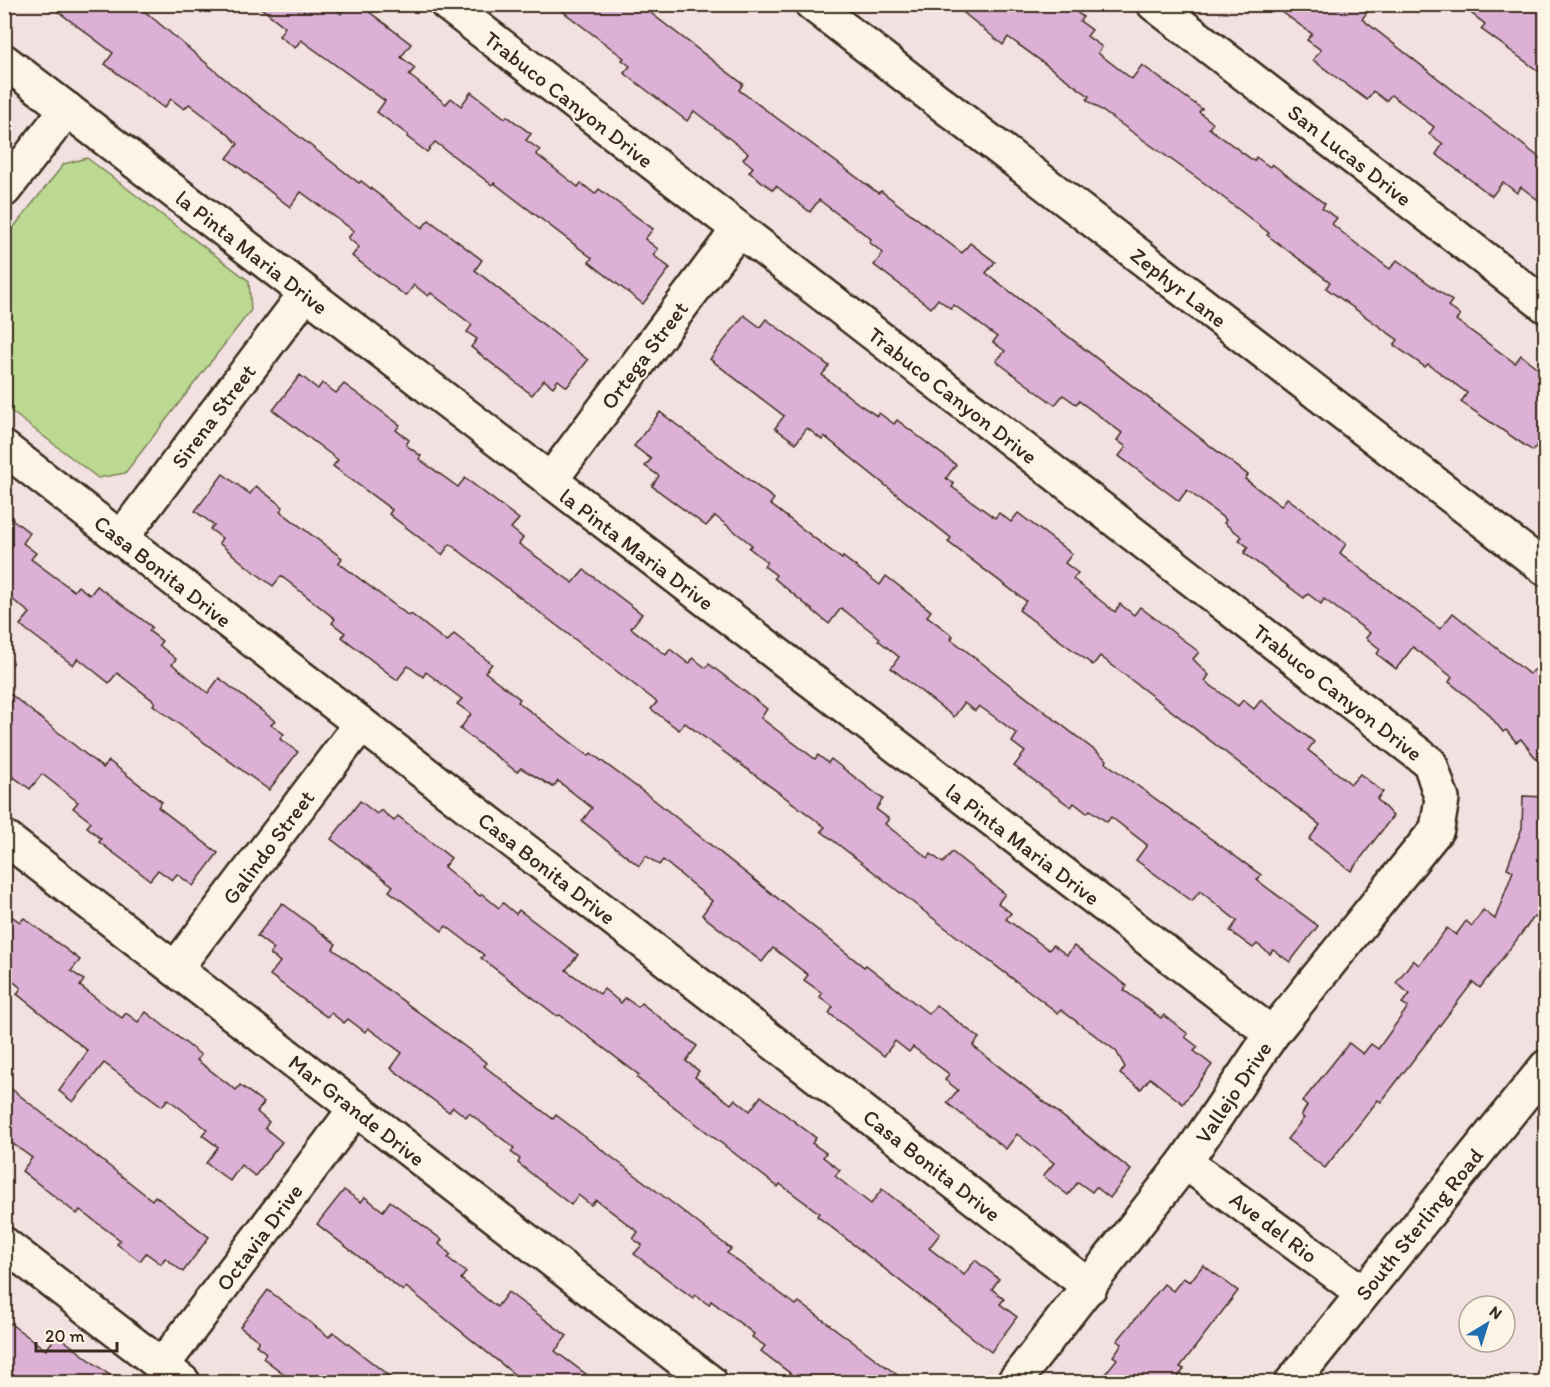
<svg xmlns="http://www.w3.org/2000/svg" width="1550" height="1387" font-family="Itim,sans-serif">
	<rect width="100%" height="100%" fill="#f2e1e0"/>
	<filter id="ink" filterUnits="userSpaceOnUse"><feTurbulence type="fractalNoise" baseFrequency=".0167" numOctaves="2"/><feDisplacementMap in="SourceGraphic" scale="12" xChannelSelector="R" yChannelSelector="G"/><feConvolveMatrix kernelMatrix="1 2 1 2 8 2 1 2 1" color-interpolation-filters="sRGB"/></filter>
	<g filter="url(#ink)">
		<path fill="#bcd992" stroke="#7c8258" stroke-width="1.5" d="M 87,158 L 249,281 L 251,310 L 125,473 L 98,478 L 4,406 L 5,238 L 64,164 Z"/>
		<g fill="#dcb1d5" stroke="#3b2a1e" stroke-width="1.5">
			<path d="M 48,4 L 136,4 L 231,84 L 359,183 L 361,181 L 422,228 L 429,220 L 482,260 L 475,270 L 588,360 L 567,387 L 558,380 L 553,387 L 544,380 L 532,395 L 471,347 L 477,339 L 467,332 L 472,325 L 431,293 L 428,296 L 414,285 L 406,296 L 376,274 L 352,256 L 359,247 L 348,238 L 354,231 L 301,192 L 290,207 L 227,158 L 238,144 L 228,134 L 189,104 L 184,109 L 171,99 L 164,108 L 105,64 L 113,53 Z"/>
			<path d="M 256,4 L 329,4 L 341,14 L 348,4 L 359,4 L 411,44 L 401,57 L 415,68 L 409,75 L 446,104 L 451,98 L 461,106 L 471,92 L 505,118 L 507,116 L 531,134 L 526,140 L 540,150 L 536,154 L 578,187 L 581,183 L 595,194 L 599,189 L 653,229 L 645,239 L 658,249 L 653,255 L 670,268 L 643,304 L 589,262 L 592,258 L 494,183 L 492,185 L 435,142 L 427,152 L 407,137 L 408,135 L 377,112 L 385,101 L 301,40 L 295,48 L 279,36 L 285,27 Z"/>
			<path d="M 553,4 L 639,4 L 743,84 L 739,90 L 878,193 L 881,191 L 962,253 L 970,243 L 995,262 L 986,273 L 1248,475 L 1245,479 L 1281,506 L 1287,498 L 1310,515 L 1346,544 L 1340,553 L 1440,629 L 1453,613 L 1529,674 L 1545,662 L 1545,770 L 1521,739 L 1516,742 L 1506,730 L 1503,732 L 1487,712 L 1449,682 L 1452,677 L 1413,647 L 1396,669 L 1377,654 L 1380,649 L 1366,638 L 1370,633 L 1324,599 L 1321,604 L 1308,594 L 1304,598 L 1244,553 L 1248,547 L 1239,540 L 1242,537 L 1224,523 L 1226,520 L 1187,490 L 1179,501 L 1119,456 L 1126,447 L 1117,440 L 1122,433 L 1079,401 L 1076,404 L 1063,395 L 1055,405 L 1021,380 L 996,361 L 1005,351 L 993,342 L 997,337 L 954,305 L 951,309 L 938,299 L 931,308 L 874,265 L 883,253 L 869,242 L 871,239 L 819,200 L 810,212 L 776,186 L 773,190 L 749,172 L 753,167 L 743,159 L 748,153 L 694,111 L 687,121 L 624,73 L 630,66 L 622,60 L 624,58 Z"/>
			<path d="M 953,4 L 1066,4 L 1083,17 L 1080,21 L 1092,30 L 1087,36 L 1102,47 L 1098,53 L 1132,79 L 1142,65 L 1202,109 L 1199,112 L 1213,123 L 1209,128 L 1254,161 L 1256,157 L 1270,167 L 1272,164 L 1325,204 L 1322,208 L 1337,218 L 1332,224 L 1349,238 L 1390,269 L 1397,260 L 1452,301 L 1448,306 L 1460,315 L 1456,320 L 1515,363 L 1521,355 L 1545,374 L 1545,434 L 1533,451 L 1461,402 L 1467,393 L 1428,364 L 1425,367 L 1394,345 L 1398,340 L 1326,288 L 1330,282 L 1267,235 L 1269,233 L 1207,185 L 1087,100 L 1089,96 L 1008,37 L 1003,45 Z"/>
			<path d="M 1271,4 L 1373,4 L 1362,19 L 1545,162 L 1545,205 L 1521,187 L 1517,193 L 1503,182 L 1492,196 L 1436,154 L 1443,144 L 1429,134 L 1434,127 L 1391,95 L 1386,101 L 1373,91 L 1367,100 L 1313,60 L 1321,50 L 1307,40 L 1312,34 Z"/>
			<path d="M 1459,4 L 1545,4 L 1545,76 L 1481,29 L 1485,24 Z"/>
			<path d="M 744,315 L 760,327 L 766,319 L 829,366 L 822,375 L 860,405 L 877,416 L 879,413 L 894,424 L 897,420 L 956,465 L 946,478 L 954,484 L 952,487 L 995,518 L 999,513 L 1011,522 L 1018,513 L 1072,554 L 1065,563 L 1078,573 L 1073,579 L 1115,612 L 1120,604 L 1134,615 L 1140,607 L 1199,652 L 1193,659 L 1209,675 L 1205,681 L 1238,706 L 1243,700 L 1254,709 L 1261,700 L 1314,742 L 1308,750 L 1351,784 L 1360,774 L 1383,792 L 1377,799 L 1393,816 L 1351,871 L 1309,839 L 1320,825 L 1100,656 L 1093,665 L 1019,610 L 1026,601 L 948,542 L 951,538 L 824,436 L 822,440 L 807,428 L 796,443 L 775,428 L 784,416 L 710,359 Z"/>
			<path d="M 300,375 L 318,389 L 322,383 L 336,393 L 344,384 L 377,408 L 400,425 L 396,430 L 409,440 L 406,445 L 421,456 L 419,459 L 458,487 L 465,478 L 519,519 L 511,528 L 523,538 L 519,544 L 573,583 L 584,570 L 642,614 L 631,628 L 666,655 L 670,649 L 689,664 L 693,658 L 706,668 L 709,664 L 767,709 L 761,718 L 815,759 L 818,755 L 828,763 L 831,759 L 883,799 L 876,809 L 889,819 L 885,824 L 928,858 L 931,854 L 943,863 L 952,852 L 1005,894 L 998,903 L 1011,913 L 1006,919 L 1049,950 L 1053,945 L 1067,955 L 1074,946 L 1127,986 L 1124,990 L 1161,1018 L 1164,1015 L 1188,1034 L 1185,1037 L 1198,1047 L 1194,1051 L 1212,1065 L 1183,1104 L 1150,1078 L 1141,1089 L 1120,1074 L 1125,1067 L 1116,1051 L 1061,1010 L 1058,1013 L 943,926 L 821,831 L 825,827 L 685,723 L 679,730 L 651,709 L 657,702 L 450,544 L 442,555 L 389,514 L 392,510 L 333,466 L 338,460 L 273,410 Z"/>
			<path d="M 660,412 L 774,499 L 770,504 L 842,559 L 843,557 L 880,585 L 886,576 L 931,611 L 927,616 L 953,636 L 951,639 L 1107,760 L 1106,763 L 1261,875 L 1257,880 L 1318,926 L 1290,962 L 1273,950 L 1270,954 L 1257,944 L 1253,948 L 1230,931 L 1237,921 L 1200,891 L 1192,901 L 1136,860 L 1147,845 L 1111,817 L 1107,822 L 1090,810 L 1087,813 L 1074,803 L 1071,807 L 1014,766 L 1025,752 L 1012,742 L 1017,734 L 996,718 L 979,706 L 975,711 L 964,703 L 954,717 L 891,668 L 899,657 L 878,640 L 880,638 L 841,608 L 829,624 L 774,578 L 776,575 L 764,566 L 767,562 L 749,548 L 752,545 L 715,516 L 706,526 L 652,486 L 659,476 L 645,466 L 651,459 L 634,446 Z"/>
			<path d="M 223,474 L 250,494 L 256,486 L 283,507 L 280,511 L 342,558 L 339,563 L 409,616 L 411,614 L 447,642 L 454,634 L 492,664 L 485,672 L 520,699 L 518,702 L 589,756 L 591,753 L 653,799 L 864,967 L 866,965 L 929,1014 L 936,1005 L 979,1038 L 973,1046 L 1131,1170 L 1110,1198 L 1096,1187 L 1092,1192 L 1078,1182 L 1068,1195 L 1043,1176 L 1054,1163 L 1017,1134 L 1006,1149 L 947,1103 L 958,1090 L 945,1080 L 949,1074 L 913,1047 L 909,1052 L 895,1041 L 884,1056 L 829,1013 L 833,1007 L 820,997 L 822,993 L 804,980 L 808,975 L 773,948 L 762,962 L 702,915 L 712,901 L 663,860 L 659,865 L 646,856 L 639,866 L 582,821 L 592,808 L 558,781 L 553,787 L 521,768 L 517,772 L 460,729 L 471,714 L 457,704 L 462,699 L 426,672 L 423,677 L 408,666 L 397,680 L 342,637 L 345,633 L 332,623 L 335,619 L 281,576 L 273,586 L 249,568 L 219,543 L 222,538 L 210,529 L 214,525 L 195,511 Z"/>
			<path d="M 4,513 L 30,533 L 23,543 L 36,553 L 31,559 L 74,591 L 78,586 L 90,595 L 97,586 L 152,627 L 149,631 L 162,641 L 159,645 L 176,659 L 172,664 L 208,693 L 219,678 L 275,721 L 271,725 L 284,734 L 280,739 L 298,752 L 269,790 L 153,705 L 155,702 L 117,673 L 109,683 L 78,658 L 73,665 L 20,625 L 30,613 L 4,593 Z"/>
			<path d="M 4,689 L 103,768 L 109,761 L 162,802 L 158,807 L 218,853 L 193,886 L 177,874 L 172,880 L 158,870 L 150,880 L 99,842 L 101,839 L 87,827 L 91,822 L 73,808 L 78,802 L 42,774 L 30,789 L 4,770 Z"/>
			<path d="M 1523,796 L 1545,797 L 1545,922 L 1534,917 L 1480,988 L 1473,982 L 1381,1102 L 1378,1100 L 1325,1168 L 1287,1139 L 1304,1118 L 1301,1116 L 1307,1106 L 1302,1102 L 1349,1043 L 1363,1054 L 1371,1044 L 1378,1049 L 1408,1007 L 1402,1003 L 1410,994 L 1396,983 L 1413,960 L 1419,965 L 1447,928 L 1456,935 L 1466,921 L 1472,926 L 1483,910 L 1495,919 L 1513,871 L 1507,868 L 1522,828 Z"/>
			<path d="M 360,801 L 377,814 L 381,810 L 394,821 L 398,816 L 451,858 L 444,867 L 480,896 L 482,894 L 499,908 L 503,903 L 516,914 L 519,910 L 578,955 L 566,970 L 600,994 L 604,989 L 621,1003 L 625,998 L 638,1007 L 641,1003 L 697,1046 L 686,1061 L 699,1071 L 695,1077 L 731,1104 L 735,1099 L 750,1111 L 761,1096 L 816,1138 L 812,1143 L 826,1153 L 823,1157 L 840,1170 L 835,1176 L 871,1204 L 882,1189 L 940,1234 L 929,1248 L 964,1275 L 975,1260 L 999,1279 L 992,1289 L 1004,1299 L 1000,1304 L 1017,1317 L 991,1352 L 817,1216 L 819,1213 L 780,1184 L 778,1187 L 637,1078 L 639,1075 L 560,1015 L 557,1016 L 481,958 L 484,955 L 446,926 L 442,931 L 389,891 L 393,886 L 331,839 Z"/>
			<path d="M 282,903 L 336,944 L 333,949 L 487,1063 L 484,1066 L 553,1119 L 556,1115 L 675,1205 L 731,1249 L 727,1253 L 773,1288 L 796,1305 L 799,1302 L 908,1383 L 785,1383 L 791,1374 L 761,1351 L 765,1346 L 752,1337 L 754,1334 L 711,1301 L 709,1305 L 695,1295 L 693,1298 L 634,1254 L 642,1245 L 633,1239 L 638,1232 L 596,1200 L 591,1205 L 578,1195 L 571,1205 L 518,1163 L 520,1159 L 511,1152 L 514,1148 L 469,1113 L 466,1117 L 453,1107 L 449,1112 L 391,1068 L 402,1053 L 368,1028 L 365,1032 L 348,1019 L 344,1023 L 331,1013 L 327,1017 L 270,975 L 280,962 L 270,954 L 274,949 L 257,936 Z"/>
			<path d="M 4,911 L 20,922 L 24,918 L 80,960 L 71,971 L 84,980 L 80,986 L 122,1018 L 126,1013 L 138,1022 L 146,1012 L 201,1055 L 197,1060 L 236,1090 L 240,1085 L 264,1103 L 257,1112 L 269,1122 L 265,1128 L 282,1142 L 255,1176 L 241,1165 L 230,1181 L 206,1163 L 218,1147 L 202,1135 L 207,1129 L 168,1099 L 162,1106 L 104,1063 L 73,1102 L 59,1091 L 88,1051 L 17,994 L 21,988 L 4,974 Z"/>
			<path d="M 4,1083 L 152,1200 L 155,1196 L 209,1237 L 183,1272 L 165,1258 L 161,1264 L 146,1253 L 140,1261 L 117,1244 L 120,1240 L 80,1210 L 77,1214 L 22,1171 L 32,1158 L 4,1137 Z"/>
			<path d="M 344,1190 L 361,1202 L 365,1197 L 383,1211 L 390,1201 L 442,1240 L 439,1244 L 451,1255 L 448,1258 L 466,1272 L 461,1279 L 497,1307 L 508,1292 L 567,1336 L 555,1351 L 598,1383 L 525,1383 L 406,1287 L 403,1291 L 317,1224 Z"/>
			<path d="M 1203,1265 L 1238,1291 L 1180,1367 L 1184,1369 L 1174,1383 L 1117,1383 L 1105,1374 L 1117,1359 L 1113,1356 L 1122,1344 L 1117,1341 L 1164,1284 L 1173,1291 L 1183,1278 L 1190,1282 Z"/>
			<path d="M 268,1290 L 329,1337 L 333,1332 L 398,1383 L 296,1383 L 263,1358 L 266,1353 L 256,1345 L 259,1341 L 240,1327 Z"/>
			<path d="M 4,1319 L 46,1350 L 57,1335 L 120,1383 L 19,1383 L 4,1371 Z"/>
		</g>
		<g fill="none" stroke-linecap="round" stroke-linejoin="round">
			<defs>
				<g id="minor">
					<path d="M 447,4 L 1430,763 L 1442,799 L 1437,829 L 1272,1034 L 1185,1162 L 1014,1382"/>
					<path d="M 812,4 L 1546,569"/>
					<path d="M 1154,4 L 1546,306"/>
					<path d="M 4,61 L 1272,1034"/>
					<path d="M 4,190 L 67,109"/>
					<path d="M 4,448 L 1090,1287"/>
					<path d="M 550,481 L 738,230"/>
					<path d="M 121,538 L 306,293"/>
					<path d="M 4,837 L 710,1382"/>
					<path d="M 175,969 L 361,724"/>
					<path d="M 1185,1162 L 1363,1293"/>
					<path d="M 4,1244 L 183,1382"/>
					<path d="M 162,1366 L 356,1108"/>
					<path d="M 1292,1382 L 1546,1067"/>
				</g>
			</defs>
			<use href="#minor" stroke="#3b2a1e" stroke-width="38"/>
			<use href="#minor" stroke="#fcf5e5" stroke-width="33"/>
		</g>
	</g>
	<g text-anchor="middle" stroke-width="4.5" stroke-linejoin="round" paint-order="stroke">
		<g font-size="22" fill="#3b2a1e" stroke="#fcf5e5">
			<text transform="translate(569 99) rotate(38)" y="8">Trabuco Canyon Drive</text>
			<text transform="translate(1350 155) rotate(38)" y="8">San Lucas Drive</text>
			<text transform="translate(252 252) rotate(38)" y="8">la Pinta Maria Drive</text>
			<text transform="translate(1179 287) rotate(38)" y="8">Zephyr Lane</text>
			<text transform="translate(644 355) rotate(-53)" y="8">Ortega Street</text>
			<text transform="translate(953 395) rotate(38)" y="8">Trabuco Canyon Drive</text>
			<text transform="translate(213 416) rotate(-53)" y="8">Sirena Street</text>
			<text transform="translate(637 549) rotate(37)" y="8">la Pinta Maria Drive</text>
			<text transform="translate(163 571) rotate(38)" y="8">Casa Bonita Drive</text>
			<text transform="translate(1338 692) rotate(38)" y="8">Trabuco Canyon Drive</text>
			<text transform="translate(1023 844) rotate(37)" y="8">la Pinta Maria Drive</text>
			<text transform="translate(268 847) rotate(-53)" y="8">Galindo Street</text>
			<text transform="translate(547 868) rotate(38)" y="8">Casa Bonita Drive</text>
			<text transform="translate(1233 1092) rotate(-56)" y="8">Vallejo Drive</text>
			<text transform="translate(357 1110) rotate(38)" y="8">Mar Grande Drive</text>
			<text transform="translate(932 1165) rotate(38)" y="8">Casa Bonita Drive</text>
			<text transform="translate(1419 1224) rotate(-51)" y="8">South Sterling Road</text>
			<text transform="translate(1274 1227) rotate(37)" y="8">Ave del Rio</text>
			<text transform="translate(259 1237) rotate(-53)" y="8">Octavia Drive</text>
		</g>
	</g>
	<rect width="1550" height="1387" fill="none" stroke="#fcf5e5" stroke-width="24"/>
	<rect x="12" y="12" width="1526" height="1363" fill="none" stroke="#3b2a1e" stroke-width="2" filter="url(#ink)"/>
	<g transform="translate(1487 1324) rotate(38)"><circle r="28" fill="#fcf5e5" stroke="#afa495" stroke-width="1.5"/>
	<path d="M0-4.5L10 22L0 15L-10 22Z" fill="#1f6fb2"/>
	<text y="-9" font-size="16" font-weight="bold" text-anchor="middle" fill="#3b2a1e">N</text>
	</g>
	<path d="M36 1342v9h81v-9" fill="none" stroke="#3b2a1e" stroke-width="3"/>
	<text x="45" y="1342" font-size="18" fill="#3b2a1e" stroke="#fcf5e5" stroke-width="4.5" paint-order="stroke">20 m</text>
</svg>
